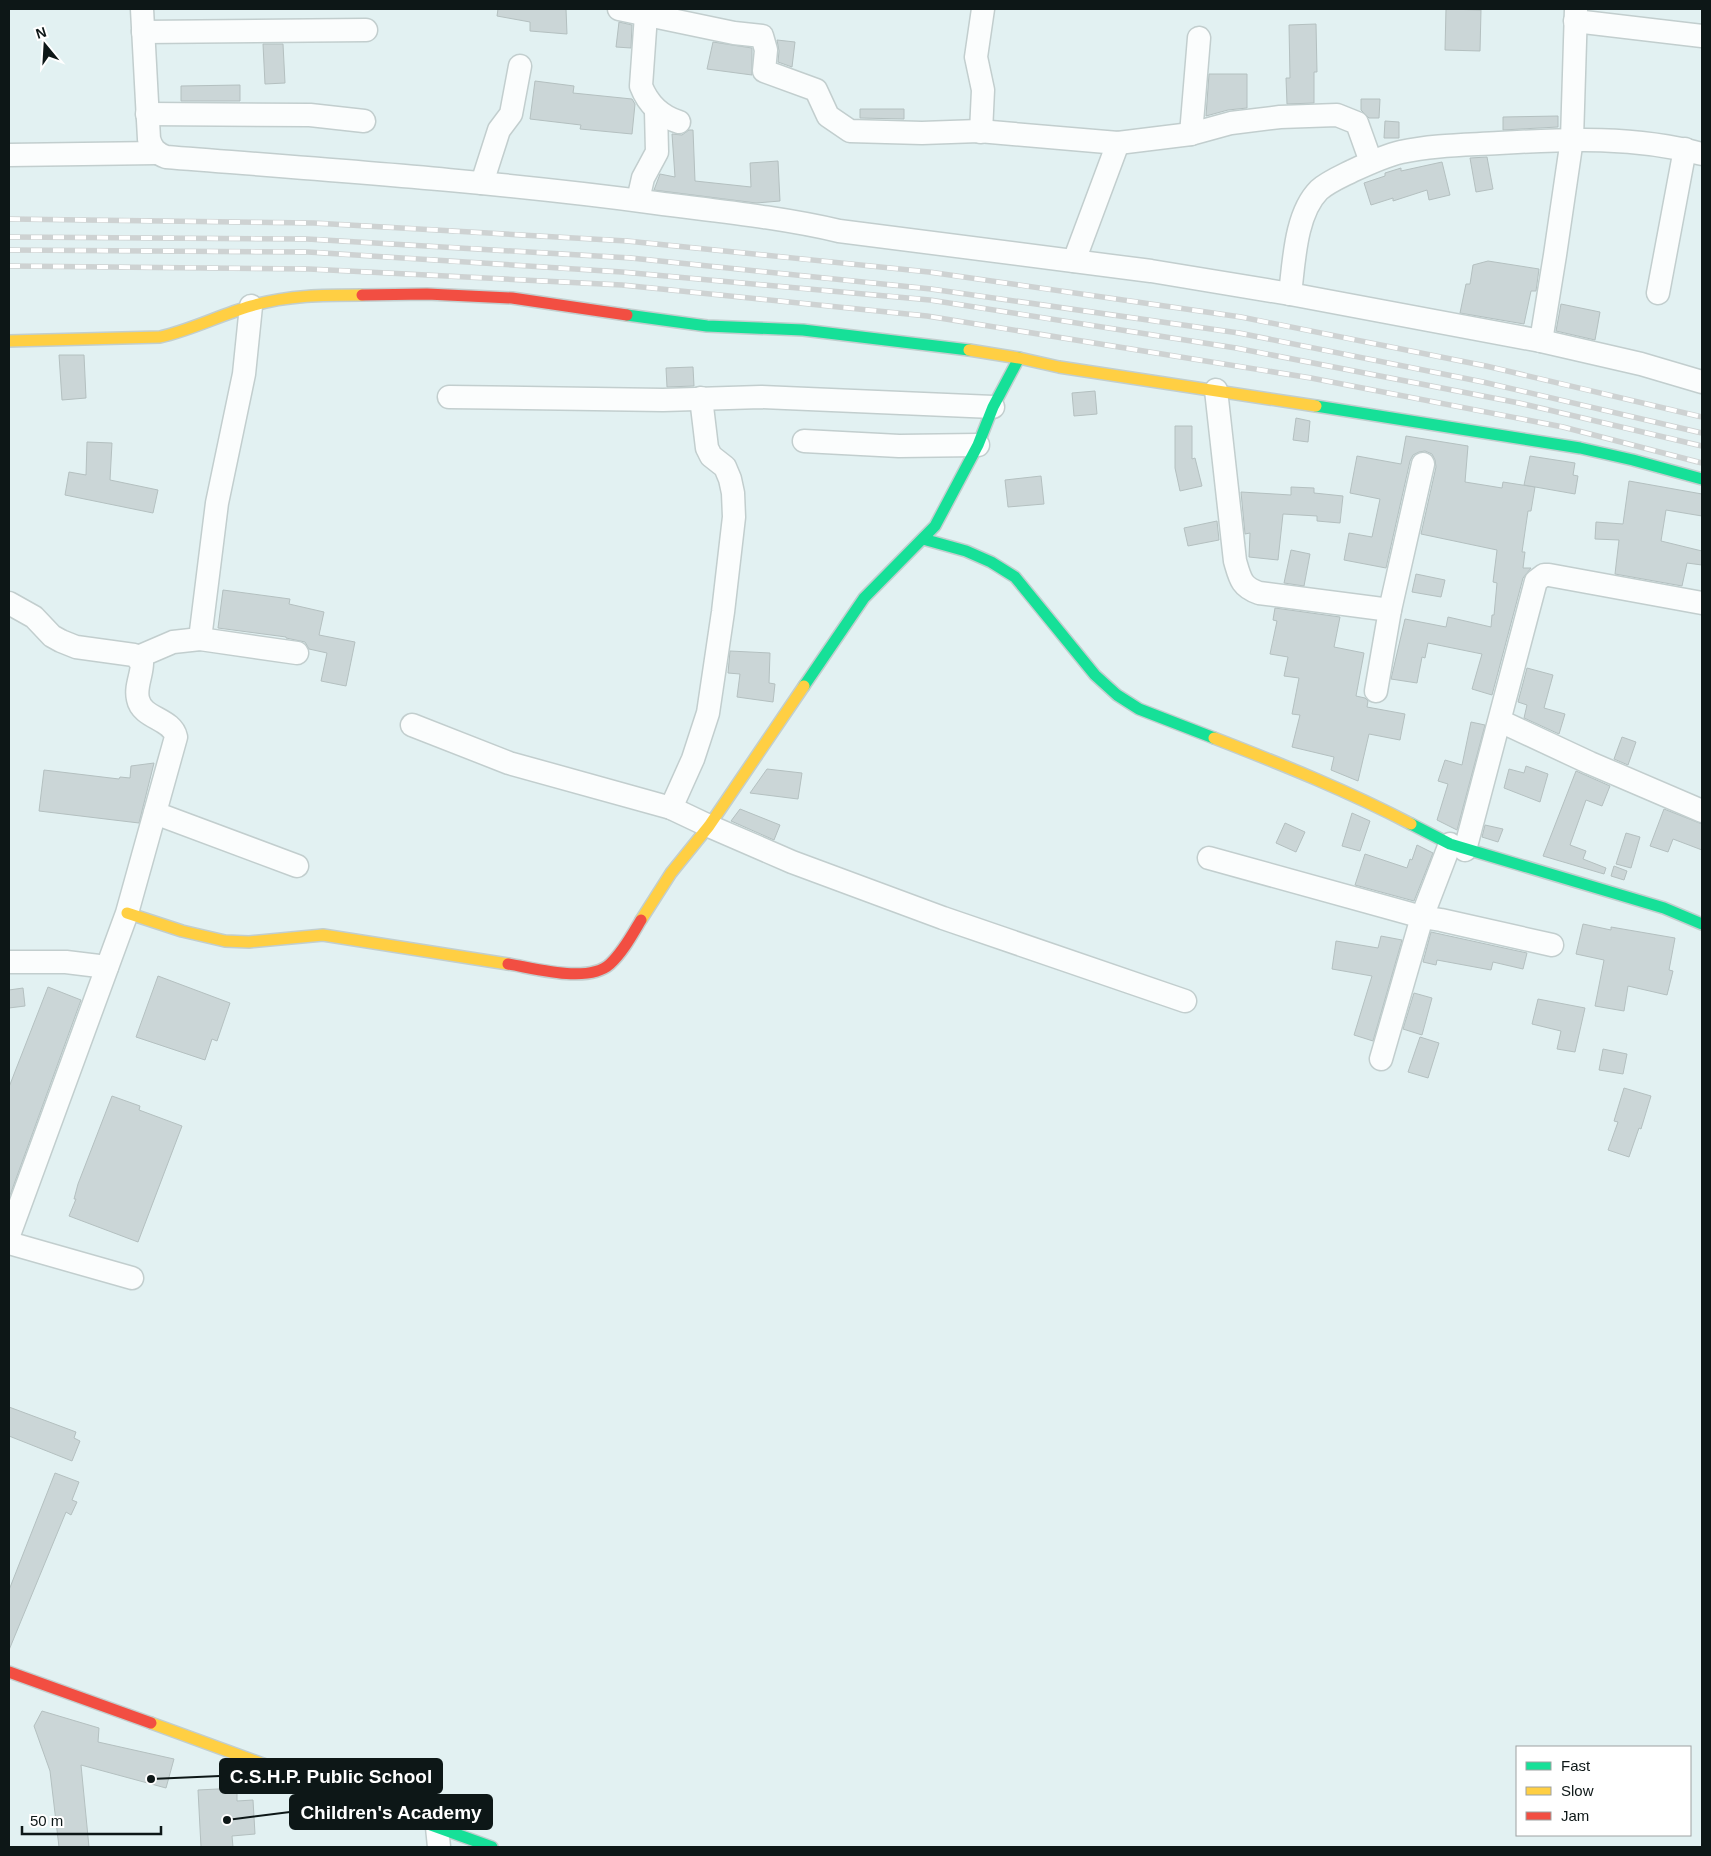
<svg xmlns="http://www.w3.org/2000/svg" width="1711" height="1856" font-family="Arial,sans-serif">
	<rect width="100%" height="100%" fill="#e2f1f2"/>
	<g fill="#cbd6d7" stroke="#b4c0c0">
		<path d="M 498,9 L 566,9 L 567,34 L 530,31 L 530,22 L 497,16 Z"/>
		<path d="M 1446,9 L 1481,10 L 1480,51 L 1445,50 Z"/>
		<path d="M 619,22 L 632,25 L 631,48 L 616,47 Z"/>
		<path d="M 1316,24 L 1317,72 L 1314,72 L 1314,103 L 1287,104 L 1286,78 L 1290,78 L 1289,25 Z"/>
		<path d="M 777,40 L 795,42 L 792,67 L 778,62 L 779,51 Z"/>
		<path d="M 713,42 L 752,48 L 752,75 L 707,69 Z"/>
		<path d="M 263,44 L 283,44 L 285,83 L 265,84 Z"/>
		<path d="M 1209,74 L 1247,74 L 1247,108 L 1228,110 L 1206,116 Z"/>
		<path d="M 535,81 L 574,86 L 573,93 L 632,99 L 635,104 L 632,134 L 580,129 L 581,125 L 530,119 Z"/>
		<path d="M 240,85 L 240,101 L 181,101 L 181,86 Z"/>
		<path d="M 1361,99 L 1380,99 L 1379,118 L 1369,118 L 1361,110 Z"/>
		<path d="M 860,109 L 904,109 L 904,119 L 860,118 Z"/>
		<path d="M 1558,116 L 1558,127 L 1503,130 L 1503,117 Z"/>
		<path d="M 1385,121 L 1399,122 L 1399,138 L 1384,138 Z"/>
		<path d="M 689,130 L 693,130 L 695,181 L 751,187 L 750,163 L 778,161 L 780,201 L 756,203 L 654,190 L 660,174 L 675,177 L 672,134 L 682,135 Z"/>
		<path d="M 1487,157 L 1493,189 L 1476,192 L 1470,158 Z"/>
		<path d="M 1442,162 L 1450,195 L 1429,200 L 1427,190 L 1393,201 L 1393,198 L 1371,205 L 1364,183 L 1385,176 L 1385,173 L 1401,168 L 1401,171 Z"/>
		<path d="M 1488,261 L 1539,269 L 1536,291 L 1531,291 L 1524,324 L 1460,313 L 1466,284 L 1470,284 L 1473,265 Z"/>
		<path d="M 1561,304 L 1600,312 L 1595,340 L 1556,331 Z"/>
		<path d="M 59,355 L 84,355 L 86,398 L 62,400 Z"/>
		<path d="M 693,367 L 694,386 L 667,387 L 666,368 Z"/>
		<path d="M 1095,391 L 1097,414 L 1074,416 L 1072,393 Z"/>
		<path d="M 1296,418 L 1310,421 L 1308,442 L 1293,440 Z"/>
		<path d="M 1175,426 L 1192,426 L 1192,459 L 1195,458 L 1202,486 L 1180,491 L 1175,468 Z"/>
		<path d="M 1406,436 L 1468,446 L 1465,482 L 1502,488 L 1503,482 L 1535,487 L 1531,511 L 1528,511 L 1522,552 L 1525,552 L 1523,568 L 1531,568 L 1523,578 L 1492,695 L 1472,689 L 1482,654 L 1428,643 L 1425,658 L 1422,657 L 1417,683 L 1391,679 L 1405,619 L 1446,627 L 1448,617 L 1491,627 L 1492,615 L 1494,615 L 1497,583 L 1493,582 L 1497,550 L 1421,534 L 1436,467 L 1435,460 L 1432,454 L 1425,451 L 1419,452 L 1413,455 L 1410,461 L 1386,568 L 1344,560 L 1349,533 L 1372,537 L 1380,499 L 1350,493 L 1357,456 L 1401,464 Z"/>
		<path d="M 87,442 L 112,443 L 110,480 L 158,490 L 153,513 L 65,495 L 69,472 L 86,475 Z"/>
		<path d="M 1530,456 L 1575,463 L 1573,475 L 1578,476 L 1575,494 L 1524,485 Z"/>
		<path d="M 1041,476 L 1044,504 L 1008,507 L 1005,480 Z"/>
		<path d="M 1629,481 L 1702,494 L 1702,516 L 1666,510 L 1661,541 L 1702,551 L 1702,565 L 1687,563 L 1682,586 L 1615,574 L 1619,540 L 1595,539 L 1596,522 L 1623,524 Z"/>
		<path d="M 1291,487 L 1314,488 L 1314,493 L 1343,496 L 1340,523 L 1317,521 L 1317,516 L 1283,514 L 1278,560 L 1249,557 L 1250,533 L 1245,534 L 1241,492 L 1291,495 Z"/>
		<path d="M 1217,521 L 1219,540 L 1188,546 L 1184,528 Z"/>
		<path d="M 1291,550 L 1310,554 L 1304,586 L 1284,583 Z"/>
		<path d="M 1416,574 L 1445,580 L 1441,597 L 1412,592 Z"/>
		<path d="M 223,590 L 290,599 L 289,604 L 324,612 L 319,635 L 355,642 L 346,686 L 321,681 L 327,653 L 309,649 L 305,642 L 286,638 L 286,637 L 218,628 Z"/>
		<path d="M 1275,608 L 1340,617 L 1334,647 L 1364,653 L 1356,696 L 1365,698 L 1368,701 L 1367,707 L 1405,714 L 1400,740 L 1369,734 L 1358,781 L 1331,770 L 1334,757 L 1292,747 L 1300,715 L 1292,714 L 1299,678 L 1284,676 L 1288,657 L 1270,654 L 1277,621 L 1273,620 Z"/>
		<path d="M 730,651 L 770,653 L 769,683 L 775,684 L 773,702 L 737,697 L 740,674 L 728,673 Z"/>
		<path d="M 1527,668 L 1553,675 L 1544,708 L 1565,714 L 1559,734 L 1524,718 L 1527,705 L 1518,702 Z"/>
		<path d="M 1471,722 L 1485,725 L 1457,830 L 1437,820 L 1448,784 L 1438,781 L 1445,760 L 1462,765 Z"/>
		<path d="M 1622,737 L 1636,742 L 1628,765 L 1614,759 Z"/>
		<path d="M 154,763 L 139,823 L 39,811 L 44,770 L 119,779 L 120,777 L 130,778 L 131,766 Z"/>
		<path d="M 1526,766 L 1548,774 L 1540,802 L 1504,788 L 1509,769 L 1524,773 Z"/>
		<path d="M 767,769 L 802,773 L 798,799 L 750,793 Z"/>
		<path d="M 1576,771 L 1610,786 L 1602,806 L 1586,800 L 1570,845 L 1586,851 L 1583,859 L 1606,868 L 1604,874 L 1543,856 Z"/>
		<path d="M 740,809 L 780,825 L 774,840 L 731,821 Z"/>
		<path d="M 1664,809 L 1702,824 L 1702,850 L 1673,839 L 1668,852 L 1650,846 Z"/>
		<path d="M 1352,813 L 1370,821 L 1360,851 L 1342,846 Z"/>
		<path d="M 1285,823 L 1305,832 L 1296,852 L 1276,843 Z"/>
		<path d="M 1485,825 L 1503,829 L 1498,842 L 1482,837 Z"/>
		<path d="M 1626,833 L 1640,837 L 1631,868 L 1616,864 Z"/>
		<path d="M 1417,845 L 1433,853 L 1414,901 L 1355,885 L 1365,854 L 1407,868 L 1410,859 L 1412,860 Z"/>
		<path d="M 1614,866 L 1627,871 L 1624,880 L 1611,876 Z"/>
		<path d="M 1583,924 L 1611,930 L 1611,927 L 1675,938 L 1669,970 L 1673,971 L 1667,995 L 1628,986 L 1624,1011 L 1595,1006 L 1604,960 L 1576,954 Z"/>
		<path d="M 1431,932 L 1527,953 L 1523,969 L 1493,962 L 1491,970 L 1437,960 L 1436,965 L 1423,962 Z"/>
		<path d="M 1381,936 L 1402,940 L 1373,1041 L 1354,1035 L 1372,976 L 1332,969 L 1336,941 L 1378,948 Z"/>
		<path d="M 158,976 L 230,1003 L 217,1041 L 212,1039 L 205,1060 L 136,1037 Z"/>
		<path d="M 48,987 L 81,1000 L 9,1198 L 9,1087 Z"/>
		<path d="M 23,988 L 25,1006 L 9,1008 L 9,990 Z"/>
		<path d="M 1414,993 L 1432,998 L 1422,1035 L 1403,1029 Z"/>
		<path d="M 1538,999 L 1585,1008 L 1575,1052 L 1557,1049 L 1561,1031 L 1532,1024 Z"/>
		<path d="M 1420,1037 L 1439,1043 L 1428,1078 L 1408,1072 Z"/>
		<path d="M 1603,1049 L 1627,1054 L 1623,1074 L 1599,1070 Z"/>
		<path d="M 1624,1088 L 1651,1096 L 1641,1129 L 1639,1128 L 1629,1157 L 1608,1150 L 1618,1122 L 1614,1121 Z"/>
		<path d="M 112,1096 L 140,1106 L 139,1110 L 182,1126 L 138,1242 L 69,1216 L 76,1199 L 74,1199 L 78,1184 Z"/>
		<path d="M 9,1407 L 76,1432 L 74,1438 L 80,1441 L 72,1461 L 9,1436 Z"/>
		<path d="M 55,1473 L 79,1482 L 72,1500 L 77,1502 L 71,1515 L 66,1512 L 9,1650 L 9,1590 Z"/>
		<path d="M 42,1711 L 99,1728 L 98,1742 L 174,1759 L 166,1788 L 81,1765 L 89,1847 L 59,1847 L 50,1771 L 34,1726 Z"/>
		<path d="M 237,1788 L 237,1801 L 253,1800 L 255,1834 L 232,1836 L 233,1847 L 201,1847 L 198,1790 Z"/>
	</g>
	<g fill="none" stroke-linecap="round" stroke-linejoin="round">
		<defs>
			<g id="street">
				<path d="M 142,9 L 149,139 C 152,149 156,153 166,157 C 329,170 493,181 656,203 C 717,211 779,217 839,231 L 1151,271 L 1290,294 L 1541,341 L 1641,364 L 1702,382"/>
				<path d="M 619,9 L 734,33 L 762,36 L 766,50 L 764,71 L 816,90 L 828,116 L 850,131 L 922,133 L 979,131 L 1118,143 L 1191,134 L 1231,123 L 1280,117 L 1337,115 L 1357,123 L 1371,162"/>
				<path d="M 646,15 L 641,86 C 648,104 660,116 679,122"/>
				<path d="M 1575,21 L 1702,36"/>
				<path d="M 143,32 L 366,30"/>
				<path d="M 147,114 L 310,115 L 364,121"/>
				<path d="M 981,132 L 983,90 L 976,57 L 983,9"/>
				<path d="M 1191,134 L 1199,38"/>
				<path d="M 9,155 L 157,153"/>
				<path d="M 482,183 L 499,130 L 511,114 L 520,66"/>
				<path d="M 638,200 L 643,178 L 657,152 L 656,111"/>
				<path d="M 1074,261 L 1118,143"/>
				<path d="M 1658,293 L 1685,149"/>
				<path d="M 1290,294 C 1294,263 1295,214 1319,190 C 1328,182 1340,177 1352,171 C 1367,164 1384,156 1401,152 C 1433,145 1466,145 1499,143 C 1568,139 1635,136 1702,154"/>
				<path d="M 1541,341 L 1555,255 L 1572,139 L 1576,9"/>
				<path d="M 1216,390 L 1235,561 C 1240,578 1241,587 1259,593 L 1390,610 L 1423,464"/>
				<path d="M 449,397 L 663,400 L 761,397 L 993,407"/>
				<path d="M 804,441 L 899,446 L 978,445"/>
				<path d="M 9,603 L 34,617 L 52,636 L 61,641 L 76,647 L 134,655 L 142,663 C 142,675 135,687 138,699 C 142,719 172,718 176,737 L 127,913 L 9,1235"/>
				<path d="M 200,639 L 217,503 L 244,374 L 251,306"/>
				<path d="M 138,657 L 173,642 L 200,639 L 297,653"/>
				<path d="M 1376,691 L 1390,610"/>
				<path d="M 1500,721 L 1590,763 L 1702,811"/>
				<path d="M 412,725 L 509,763 L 671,808 L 709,826 L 792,862 L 943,918 L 1185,1001"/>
				<path d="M 671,808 L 693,759 L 708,713 L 723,612 L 734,517 L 733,493 L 730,479 L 725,467 L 711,456 L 707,448 L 701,398"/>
				<path d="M 155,813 L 297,866"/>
				<path d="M 1465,850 L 1536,581 L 1544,575 L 1549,575 L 1702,603"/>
				<path d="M 1209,858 L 1422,917 L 1441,920 L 1552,945"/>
				<path d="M 9,962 L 66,962 L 107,967"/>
				<path d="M 1381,1059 L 1422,917 L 1450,844"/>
				<path d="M 9,1243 L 132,1278"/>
				<path d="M 437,1827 L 439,1847"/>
			</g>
			<g id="fast">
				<path d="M 627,315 L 707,326 L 803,330 L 969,350"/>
				<path d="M 1316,406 L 1580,448 L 1633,460 L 1702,479"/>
				<path d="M 923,539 L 966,551 L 991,562 L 1015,577 L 1095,675 L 1117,695 L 1139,709 L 1214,738"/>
				<path d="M 804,686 L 864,598 L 935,526 L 978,445 L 993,407 L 1019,358"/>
				<path d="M 1411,824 L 1450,844 L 1664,908 L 1702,924"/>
				<path d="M 381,1807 L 492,1847"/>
			</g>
			<g id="slow">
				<path d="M 9,341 L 160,337 C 191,330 220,315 251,306 C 288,295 325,295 362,295"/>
				<path d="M 969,350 L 1019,358 L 1059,367 L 1316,406"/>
				<path d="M 1214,738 C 1281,764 1348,791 1411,824"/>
				<path d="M 127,913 L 182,931 L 225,941 L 249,942 L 323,935 L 508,964"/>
				<path d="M 641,920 L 671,873 L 709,826 L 804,686"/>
				<path d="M 151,1723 L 381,1807"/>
			</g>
			<g id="jam">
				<path d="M 362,295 L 427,294 L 512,298 L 627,315"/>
				<path d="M 508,964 C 534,968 588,984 610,964 C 623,952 632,935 641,920"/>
				<path d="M 9,1672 L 151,1723"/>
			</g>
		</defs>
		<use href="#street" stroke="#c2cece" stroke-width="25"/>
		<use href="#fast" stroke="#c2cece" stroke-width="14"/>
		<use href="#slow" stroke="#c2cece" stroke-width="14"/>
		<use href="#jam" stroke="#c2cece" stroke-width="14"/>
		<use href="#street" stroke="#fbfdfd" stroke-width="22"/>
		<use href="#fast" stroke="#16e098" stroke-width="11"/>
		<use href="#slow" stroke="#ffcf43" stroke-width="11"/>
		<use href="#jam" stroke="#f24e42" stroke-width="11"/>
		<defs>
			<g id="rail">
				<path d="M 9,219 L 314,223 L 627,241 L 929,272 L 1241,317 L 1486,366 L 1702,417"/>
				<path d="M 9,237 L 307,239 L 631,258 L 931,289 L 1239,333 L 1483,382 L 1702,433"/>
				<path d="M 9,250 L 308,252 L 622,272 L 930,300 L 1236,348 L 1519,403 L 1702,446"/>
				<path d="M 9,266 L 309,269 L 622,285 L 927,316 L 1311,378 L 1563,427 L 1702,463"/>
			</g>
		</defs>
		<use href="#rail" stroke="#ced2d2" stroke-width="5.5"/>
		<use href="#rail" stroke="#fff" stroke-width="4" stroke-dasharray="11" stroke-linecap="butt"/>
	</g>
	<path fill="none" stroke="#0d1717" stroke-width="2" d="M151 1779L220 1776M227 1820L290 1812"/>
	<g fill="#0d1717" stroke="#fff" stroke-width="2">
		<circle cx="151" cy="1779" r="5"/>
		<circle cx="227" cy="1820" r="5"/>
	</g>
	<g fill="#0d1717" stroke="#0d1717" stroke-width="2">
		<rect x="220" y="1759" width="222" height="34" rx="5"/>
		<rect x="290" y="1795" width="202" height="34" rx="5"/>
	</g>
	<g font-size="19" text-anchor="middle" font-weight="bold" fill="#fff">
		<text x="331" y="1783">C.S.H.P. Public School</text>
		<text x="391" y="1819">Children's Academy</text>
	</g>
	<rect width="1711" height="1856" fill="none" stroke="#0d1717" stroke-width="20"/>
	<rect x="1516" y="1746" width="175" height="90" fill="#ffffff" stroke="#9ea2a2"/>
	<rect x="1526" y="1762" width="25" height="8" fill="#16e098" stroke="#9ea2a2"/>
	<text x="1561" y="1771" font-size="15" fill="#0d1717">Fast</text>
	<rect x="1526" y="1787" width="25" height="8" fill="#ffcf43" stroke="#9ea2a2"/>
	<text x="1561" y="1796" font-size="15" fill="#0d1717">Slow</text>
	<rect x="1526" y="1812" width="25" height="8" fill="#f24e42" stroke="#9ea2a2"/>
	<text x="1561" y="1821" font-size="15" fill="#0d1717">Jam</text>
	<g transform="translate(45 45) rotate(342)" stroke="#ffffff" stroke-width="4" paint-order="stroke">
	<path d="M0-4L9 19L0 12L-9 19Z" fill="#0d1717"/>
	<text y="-8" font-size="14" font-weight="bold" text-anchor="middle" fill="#0d1717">N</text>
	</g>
	<path d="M22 1826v8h139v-8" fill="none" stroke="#0d1717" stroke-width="2.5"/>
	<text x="30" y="1826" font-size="15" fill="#0d1717" stroke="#ffffff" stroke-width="4" paint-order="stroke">50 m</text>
</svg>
